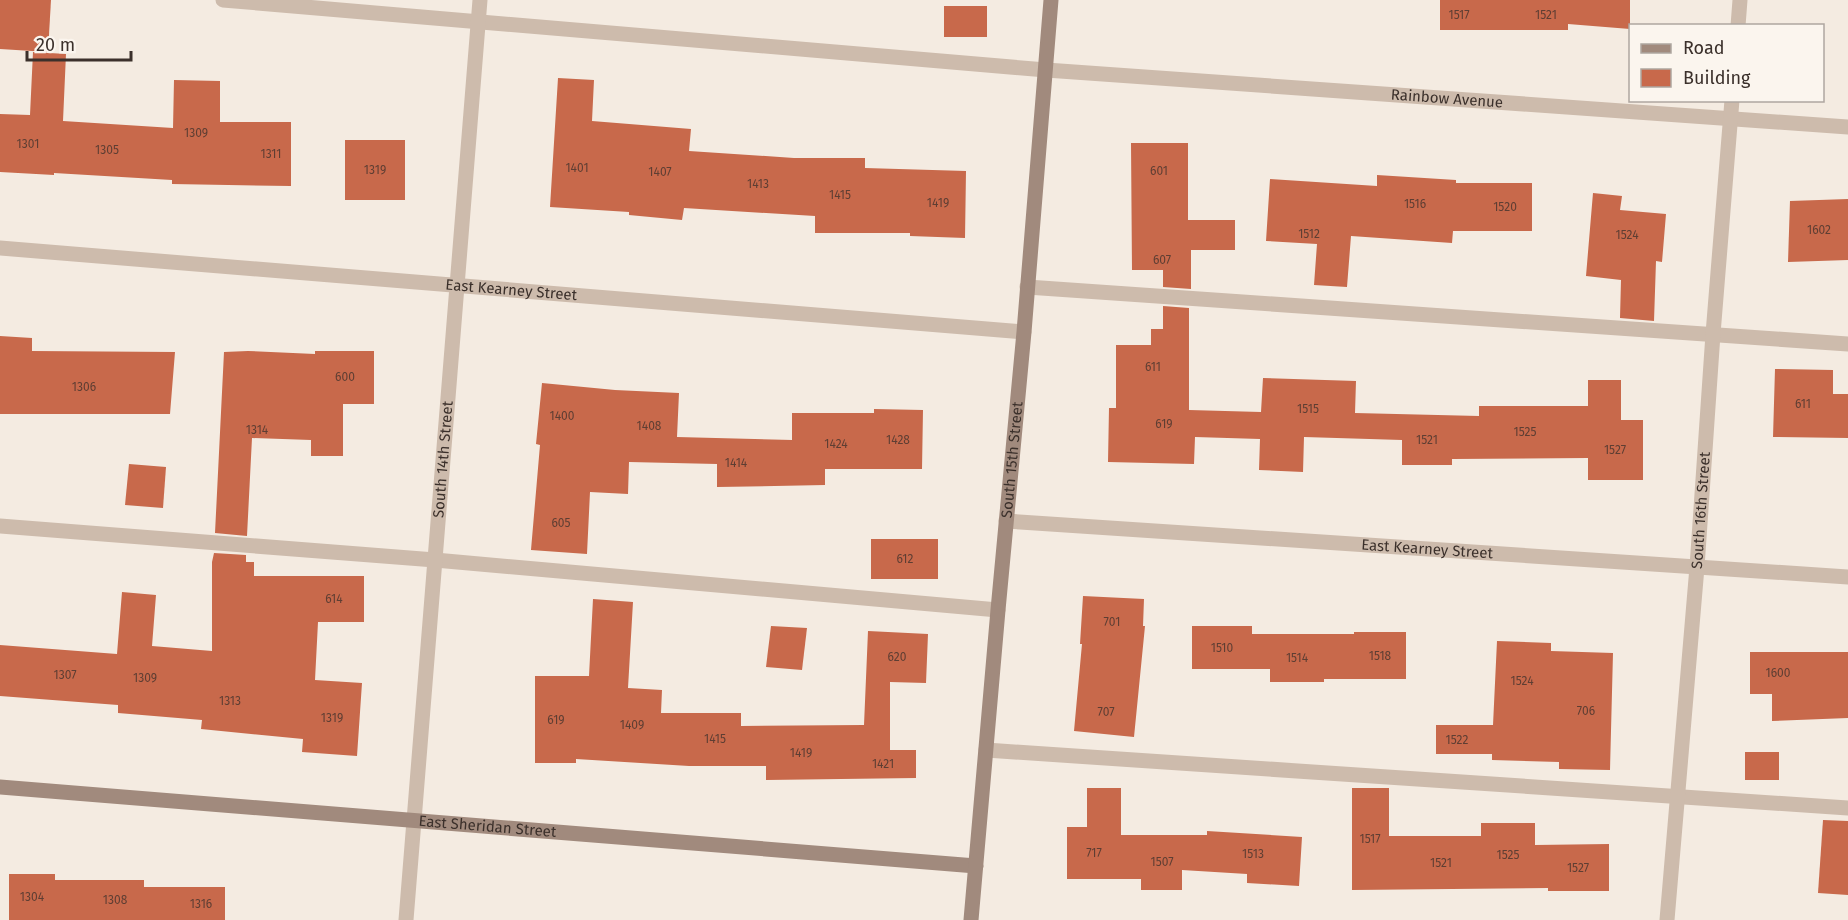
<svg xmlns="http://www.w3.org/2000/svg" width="1848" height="920" font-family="'Fira Sans',sans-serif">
	<rect width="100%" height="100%" fill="#f4ebe1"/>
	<g fill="#c8694b">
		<path d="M 0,0 L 51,0 L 48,52 L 0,49 Z"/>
		<path d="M 1440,0 L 1630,0 L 1630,29 L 1568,24 L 1568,30 L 1440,30 Z"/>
		<rect x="944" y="6" width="43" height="31"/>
		<path d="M 33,52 L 66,54 L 63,121 L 173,128 L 174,80 L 220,81 L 220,122 L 291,122 L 291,186 L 172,184 L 172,180 L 54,173 L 54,175 L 0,172 L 0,114 L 30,115 Z"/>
		<path d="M 558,78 L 594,80 L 592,121 L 691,129 L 689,151 L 794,158 L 865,158 L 865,168 L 966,171 L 965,238 L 910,236 L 910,233 L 815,233 L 815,216 L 684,208 L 682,220 L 629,215 L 629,212 L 550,207 Z"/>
		<rect x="345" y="140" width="60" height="60"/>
		<path d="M 1131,143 L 1188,143 L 1188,220 L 1235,220 L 1235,250 L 1191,250 L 1191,289 L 1163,287 L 1163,270 L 1132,270 Z"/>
		<path d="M 1377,175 L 1456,180 L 1456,183 L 1532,183 L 1532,231 L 1453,231 L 1452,243 L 1351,236 L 1347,287 L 1314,285 L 1317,244 L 1266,241 L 1270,179 L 1377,186 Z"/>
		<path d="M 1593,193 L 1622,196 L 1620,210 L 1666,214 L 1662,262 L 1656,261 L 1654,321 L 1620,318 L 1621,280 L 1586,276 Z"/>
		<path d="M 1848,199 L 1848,260 L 1788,262 L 1790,201 Z"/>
		<path d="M 1163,306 L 1189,308 L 1189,410 L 1261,412 L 1263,378 L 1356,381 L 1355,413 L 1479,416 L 1479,406 L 1588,406 L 1588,380 L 1621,380 L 1621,420 L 1643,420 L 1643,480 L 1588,480 L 1588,458 L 1452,459 L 1452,465 L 1402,465 L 1402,440 L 1304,437 L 1303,472 L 1259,470 L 1260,439 L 1195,437 L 1194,464 L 1108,462 L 1109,408 L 1116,408 L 1116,345 L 1151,345 L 1151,329 L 1163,329 Z"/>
		<path d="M 0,336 L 32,338 L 32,351 L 175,352 L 170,414 L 0,414 Z"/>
		<path d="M 248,351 L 315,354 L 315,351 L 374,351 L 374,404 L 343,404 L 343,456 L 311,456 L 311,440 L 252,438 L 247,536 L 215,533 L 224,352 Z"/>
		<path d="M 1775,369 L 1833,370 L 1833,394 L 1848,394 L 1848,438 L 1773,437 Z"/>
		<path d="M 542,383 L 615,390 L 679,393 L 677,437 L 792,440 L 792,413 L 874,413 L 874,409 L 923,410 L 922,469 L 825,469 L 825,485 L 717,487 L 717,464 L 629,462 L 628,494 L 590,492 L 587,554 L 531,550 L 540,445 L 536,444 Z"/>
		<path d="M 129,464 L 166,467 L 163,508 L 125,505 Z"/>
		<rect x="871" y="539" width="67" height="40"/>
		<path d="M 214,553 L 246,555 L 246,562 L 254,562 L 254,576 L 364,576 L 364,622 L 318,622 L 315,680 L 362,683 L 357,756 L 302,752 L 303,739 L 201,729 L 202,720 L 118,713 L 118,705 L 0,696 L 0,645 L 117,654 L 122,592 L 156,595 L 152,646 L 212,651 L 212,562 Z"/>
		<path d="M 1083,596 L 1144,599 L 1143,626 L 1145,626 L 1134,737 L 1074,731 L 1082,644 L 1080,644 Z"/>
		<path d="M 593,599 L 633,602 L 628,688 L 662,690 L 661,713 L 741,713 L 741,726 L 864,725 L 868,631 L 928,634 L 926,683 L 890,682 L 890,750 L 916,750 L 916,778 L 766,780 L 766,766 L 689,766 L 576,759 L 576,763 L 535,763 L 535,676 L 589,676 Z"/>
		<path d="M 771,626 L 807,628 L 802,670 L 766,667 Z"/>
		<path d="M 1192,626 L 1252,626 L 1252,634 L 1354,634 L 1354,632 L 1406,632 L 1406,679 L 1324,679 L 1324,682 L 1270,682 L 1270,669 L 1192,669 Z"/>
		<path d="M 1497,641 L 1551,643 L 1551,651 L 1613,653 L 1610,770 L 1559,769 L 1559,762 L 1492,760 L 1492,754 L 1436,754 L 1436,725 L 1493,725 Z"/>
		<path d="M 1750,652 L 1848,652 L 1848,718 L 1772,721 L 1772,694 L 1750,694 Z"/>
		<rect x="1745" y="752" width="34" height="28"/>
		<path d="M 1087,788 L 1121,788 L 1121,835 L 1207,835 L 1207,831 L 1302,837 L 1299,886 L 1247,883 L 1247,874 L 1182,870 L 1182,890 L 1141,890 L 1141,879 L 1067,879 L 1067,827 L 1087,827 Z"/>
		<path d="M 1352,788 L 1389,788 L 1389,836 L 1481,836 L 1481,823 L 1535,823 L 1535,845 L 1609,844 L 1609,891 L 1548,891 L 1548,888 L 1352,890 Z"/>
		<path d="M 1823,820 L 1848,821 L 1848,895 L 1818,893 Z"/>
		<path d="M 9,874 L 55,874 L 55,880 L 144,880 L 144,887 L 225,887 L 225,920 L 9,920 Z"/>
	</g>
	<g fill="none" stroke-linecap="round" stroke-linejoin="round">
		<g stroke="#cdbbac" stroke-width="15">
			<path d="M 223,0 L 1046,70"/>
			<path d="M 1027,287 L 1848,344"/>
			<path d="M 0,526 L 435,560 L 998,610"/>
			<path d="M 986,750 L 1848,808"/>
		</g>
		<g stroke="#cdbbac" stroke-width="15">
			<path d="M 1738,26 L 1740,0"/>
			<path id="s1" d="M 1046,70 L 1848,127"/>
			<path id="s2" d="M 0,248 L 1024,332"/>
			<path id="s3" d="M 1006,521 L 1848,577"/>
			<path id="s4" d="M 406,920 L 480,0"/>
			<path id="s5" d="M 1667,920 L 1697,567 L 1713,334 L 1732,100"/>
		</g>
		<g stroke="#a18a7d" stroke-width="15">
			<path id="s6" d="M 0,787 L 976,866"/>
			<path id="s7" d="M 971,920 L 998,610 L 1024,332 L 1051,0"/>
		</g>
	</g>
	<g text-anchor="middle" stroke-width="4.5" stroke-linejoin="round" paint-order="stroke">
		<g font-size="12" fill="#5e3e33">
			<text x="1459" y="19">1517</text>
			<text x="1546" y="19">1521</text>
			<text x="196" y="137">1309</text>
			<text x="28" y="148">1301</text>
			<text x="107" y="154">1305</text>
			<text x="271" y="158">1311</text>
			<text x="577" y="172">1401</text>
			<text x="375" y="174">1319</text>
			<text x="1159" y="175">601</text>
			<text x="660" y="176">1407</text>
			<text x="758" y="188">1413</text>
			<text x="840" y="199">1415</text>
			<text x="938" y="207">1419</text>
			<text x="1415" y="208">1516</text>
			<text x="1505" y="211">1520</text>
			<text x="1819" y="234">1602</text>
			<text x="1309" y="238">1512</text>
			<text x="1627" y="239">1524</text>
			<text x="1162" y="264">607</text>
			<text x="1153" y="371">611</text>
			<text x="345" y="381">600</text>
			<text x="84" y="391">1306</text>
			<text x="1803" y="408">611</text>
			<text x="1308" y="413">1515</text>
			<text x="562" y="420">1400</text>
			<text x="1164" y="428">619</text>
			<text x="649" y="430">1408</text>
			<text x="257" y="434">1314</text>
			<text x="1525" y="436">1525</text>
			<text x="898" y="444">1428</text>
			<text x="1427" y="444">1521</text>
			<text x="836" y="448">1424</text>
			<text x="1615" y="454">1527</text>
			<text x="736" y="467">1414</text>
			<text x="561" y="527">605</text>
			<text x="905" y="563">612</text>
			<text x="334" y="603">614</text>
			<text x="1112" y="626">701</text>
			<text x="1222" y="652">1510</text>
			<text x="1380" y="660">1518</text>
			<text x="897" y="661">620</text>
			<text x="1297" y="662">1514</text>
			<text x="1778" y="677">1600</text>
			<text x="65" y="679">1307</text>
			<text x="145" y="682">1309</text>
			<text x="1522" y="685">1524</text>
			<text x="230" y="705">1313</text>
			<text x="1586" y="715">706</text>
			<text x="1106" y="716">707</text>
			<text x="332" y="722">1319</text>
			<text x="556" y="724">619</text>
			<text x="632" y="729">1409</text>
			<text x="715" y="743">1415</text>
			<text x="1457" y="744">1522</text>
			<text x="801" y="757">1419</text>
			<text x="883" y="768">1421</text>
			<text x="1370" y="843">1517</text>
			<text x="1094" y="857">717</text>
			<text x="1253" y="858">1513</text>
			<text x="1508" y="859">1525</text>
			<text x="1162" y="866">1507</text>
			<text x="1441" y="867">1521</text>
			<text x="1578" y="872">1527</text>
			<text x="32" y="901">1304</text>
			<text x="115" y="904">1308</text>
			<text x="201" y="908">1316</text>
		</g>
		<g font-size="15" fill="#3b302b" stroke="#fbf5ee">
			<text dy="5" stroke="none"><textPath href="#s1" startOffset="402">Rainbow Avenue</textPath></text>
			<text dy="5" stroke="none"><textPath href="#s2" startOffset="513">East Kearney Street</textPath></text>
			<text dy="5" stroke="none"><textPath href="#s4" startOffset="462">South 14th Street</textPath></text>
			<text dy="5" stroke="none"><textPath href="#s7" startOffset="462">South 15th Street</textPath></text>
			<text dy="5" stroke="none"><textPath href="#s5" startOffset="411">South 16th Street</textPath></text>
			<text dy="5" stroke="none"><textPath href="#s3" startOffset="422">East Kearney Street</textPath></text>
			<text dy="5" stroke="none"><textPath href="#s6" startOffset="489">East Sheridan Street</textPath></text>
		</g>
	</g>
	<rect x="1629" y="24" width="195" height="78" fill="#fbf5ee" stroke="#aea6a0" stroke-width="1.5"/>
	<rect x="1641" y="44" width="30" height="9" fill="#a18a7d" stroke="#aea6a0" stroke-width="1.5"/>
	<text x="1683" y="54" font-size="18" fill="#3b302b">Road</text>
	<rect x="1641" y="69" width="30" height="18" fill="#c8694b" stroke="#aea6a0" stroke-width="1.5"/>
	<text x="1683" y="84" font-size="18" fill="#3b302b">Building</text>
	<path d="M27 51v9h104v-9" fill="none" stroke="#3b302b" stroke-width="3"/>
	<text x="36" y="51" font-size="18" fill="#3b302b" stroke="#fbf5ee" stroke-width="4.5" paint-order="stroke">20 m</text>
</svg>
